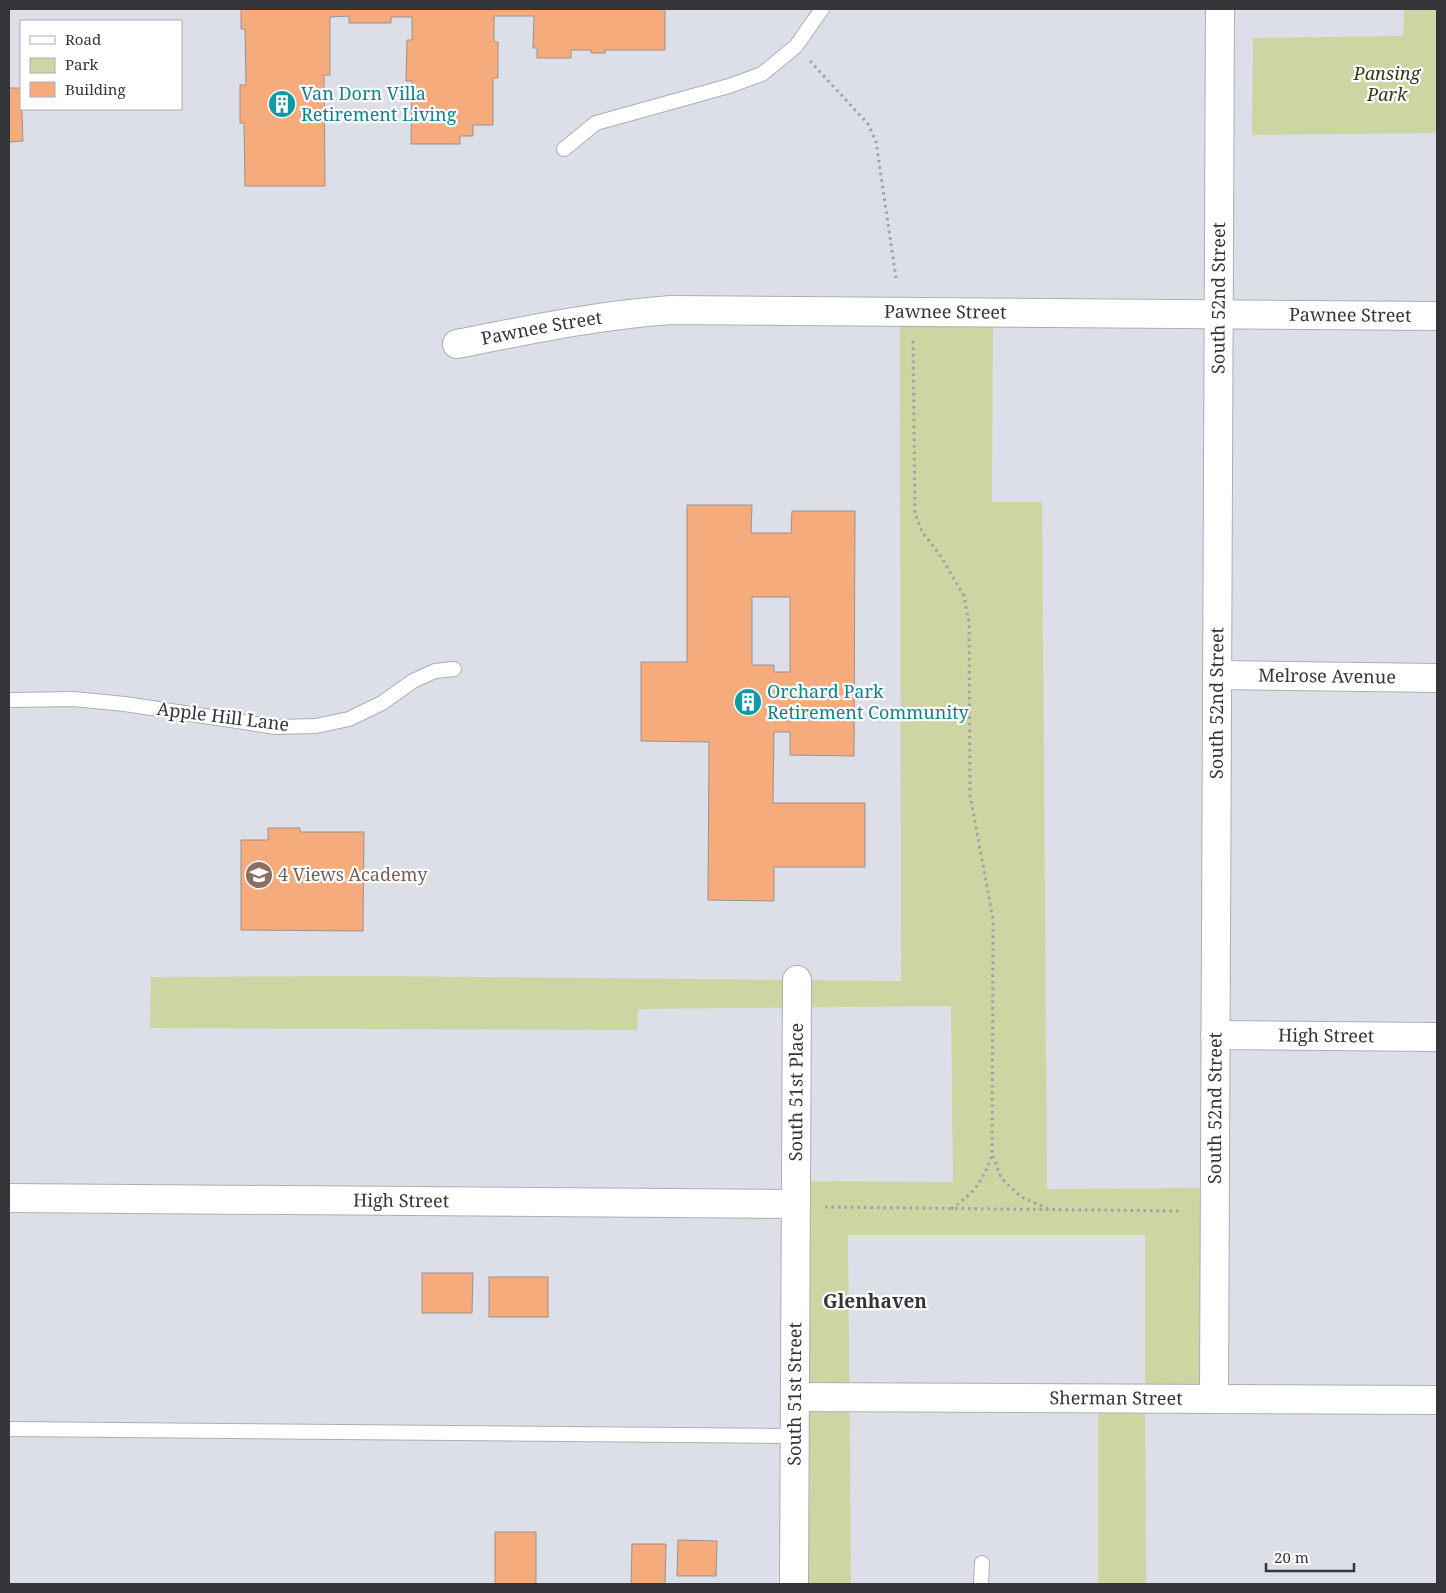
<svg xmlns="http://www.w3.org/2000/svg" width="1446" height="1593" font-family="'Noto Serif',serif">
	<rect width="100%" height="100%" fill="#dcdfe8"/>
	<g fill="#cdd5a2">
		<path d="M 1404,9 L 1437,9 L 1437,133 L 1252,135 L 1253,38 L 1403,36 Z"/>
		<path d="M 900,312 L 993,313 L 992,502 L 1042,502 L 1047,1189 L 1215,1188 L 1214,1398 L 1145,1399 L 1146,1584 L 1098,1584 L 1098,1398 L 1145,1398 L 1145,1235 L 848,1235 L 851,1584 L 794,1584 L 795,1181 L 953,1182 L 951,1006 L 638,1009 L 637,1030 L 150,1028 L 151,977 L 369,976 L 901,981 Z"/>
	</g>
	<g fill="#f6ab7c" stroke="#9a928d" fill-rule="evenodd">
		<path d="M 241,9 L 665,9 L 665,50 L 605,50 L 605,53 L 591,53 L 591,50 L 571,50 L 571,58 L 537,58 L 537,48 L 533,48 L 534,16 L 494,16 L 494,42 L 498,42 L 498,78 L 493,78 L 493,125 L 473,125 L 473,136 L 460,136 L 460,144 L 411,144 L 412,81 L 406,81 L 407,40 L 412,40 L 412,17 L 391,17 L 391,23 L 349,23 L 349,16 L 330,17 L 330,75 L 324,75 L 325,186 L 245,186 L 244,123 L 240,123 L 240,85 L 246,85 L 245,29 L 241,29 Z"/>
		<path d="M 9,88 L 21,88 L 23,141 L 9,142 Z"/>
		<path d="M 687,505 L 752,505 L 751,533 L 791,533 L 792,511 L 855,511 L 854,756 L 790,755 L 790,732 L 774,732 L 773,803 L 865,803 L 865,867 L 774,867 L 774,901 L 708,900 L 709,742 L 641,741 L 641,662 L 687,662 ZM 752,597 L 790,597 L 790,672 L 774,672 L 774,665 L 752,665 Z"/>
		<path d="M 268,828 L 300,828 L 300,832 L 364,832 L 363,931 L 241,930 L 241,840 L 268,840 Z"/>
		<path d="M 422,1273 L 473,1273 L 472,1313 L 422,1313 Z"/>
		<rect x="489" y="1277" width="59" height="40"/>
		<rect x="495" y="1532" width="41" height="52"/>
		<path d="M 678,1540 L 717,1541 L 716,1576 L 677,1576 Z"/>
		<path d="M 632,1544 L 666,1544 L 665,1584 L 631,1584 Z"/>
	</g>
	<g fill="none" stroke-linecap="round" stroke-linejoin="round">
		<defs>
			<g id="lane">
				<path d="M 564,149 L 596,123 L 729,86 L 762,74 L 796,46 L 822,9"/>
				<path d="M 9,700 L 73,699 L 125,704 L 276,727 L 316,726 L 349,719 L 382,703 L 413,681 L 435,671 L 454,669"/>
				<path d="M 9,1429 L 794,1436"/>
				<path d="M 981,1584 L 982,1563"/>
			</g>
			<g id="street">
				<path id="s1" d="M 457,344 C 528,330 599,315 671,310 L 1437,316"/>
				<path id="s2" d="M 1217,675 L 1437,678"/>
				<path id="s3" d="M 1215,1035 L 1437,1037"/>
				<path id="s4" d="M 9,1198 L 795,1204"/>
				<path id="s5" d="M 795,1397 L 1437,1400"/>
				<path id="s6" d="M 1214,1398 L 1220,9"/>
				<path id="s7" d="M 794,1584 L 797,980"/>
			</g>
		</defs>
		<use href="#lane" stroke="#abaeb6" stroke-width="16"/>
		<use href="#street" stroke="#abaeb6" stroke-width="30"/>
		<g stroke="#9fa2a9" stroke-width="3" stroke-dasharray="2.5 4" stroke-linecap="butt">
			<path d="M 810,61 L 868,124 L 876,142 L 896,278"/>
			<path d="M 913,341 L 915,513 L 922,532 L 940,555 L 964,596 L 969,623 L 970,795 L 993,919 L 992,1155 C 981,1184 976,1191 951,1209"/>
			<path d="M 993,1156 L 1001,1178 L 1020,1196 L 1048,1209"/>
			<path d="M 825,1207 L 1180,1211"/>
		</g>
		<use href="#lane" stroke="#fff" stroke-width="14"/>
		<use href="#street" stroke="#fff" stroke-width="28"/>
	</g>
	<defs>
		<symbol id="building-disc" viewBox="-11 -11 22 22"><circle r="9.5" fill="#0f9aa8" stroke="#fff"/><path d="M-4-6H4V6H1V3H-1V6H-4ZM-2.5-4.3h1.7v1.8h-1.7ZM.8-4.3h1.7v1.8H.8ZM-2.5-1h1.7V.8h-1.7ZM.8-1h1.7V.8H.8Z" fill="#fff"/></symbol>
		<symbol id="school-disc" viewBox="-11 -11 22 22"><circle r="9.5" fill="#8d6e63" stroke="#fff"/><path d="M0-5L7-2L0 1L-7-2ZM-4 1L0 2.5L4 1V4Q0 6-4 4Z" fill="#fff"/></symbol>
	</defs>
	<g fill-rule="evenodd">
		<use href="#building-disc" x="266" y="88" width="32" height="32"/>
		<use href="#building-disc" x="732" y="686" width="32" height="32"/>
		<use href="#school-disc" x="243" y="859" width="32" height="32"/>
	</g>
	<g text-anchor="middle" stroke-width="4.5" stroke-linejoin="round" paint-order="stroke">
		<g font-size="18" font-style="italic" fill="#353a16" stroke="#fff">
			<text x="1387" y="80">Pansing<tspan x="1387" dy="21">Park</tspan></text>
		</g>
		<g font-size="18" fill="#0d838f" stroke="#fff" text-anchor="start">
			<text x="301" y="100">Van Dorn Villa<tspan x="301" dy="21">Retirement Living</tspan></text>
			<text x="767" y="698">Orchard Park<tspan x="767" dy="21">Retirement Community</tspan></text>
		</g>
		<g font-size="18" fill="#343539" stroke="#fff">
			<text dy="6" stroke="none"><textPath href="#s6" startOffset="1100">South 52nd Street</textPath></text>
			<text dy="6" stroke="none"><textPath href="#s1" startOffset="491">Pawnee Street</textPath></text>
			<text dy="6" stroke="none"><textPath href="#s1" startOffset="896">Pawnee Street</textPath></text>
			<text dy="6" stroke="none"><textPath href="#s1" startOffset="86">Pawnee Street</textPath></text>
			<text dy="6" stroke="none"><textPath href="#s2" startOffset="110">Melrose Avenue</textPath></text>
			<text dy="6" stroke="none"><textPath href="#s6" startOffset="695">South 52nd Street</textPath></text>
			<text transform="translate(223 717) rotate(7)" y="6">Apple Hill Lane</text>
			<text dy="6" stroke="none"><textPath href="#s3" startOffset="111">High Street</textPath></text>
			<text dy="6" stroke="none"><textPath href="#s7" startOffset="492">South 51st Place</textPath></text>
			<text dy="6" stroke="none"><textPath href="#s6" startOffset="290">South 52nd Street</textPath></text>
			<text dy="6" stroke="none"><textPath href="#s4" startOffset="392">High Street</textPath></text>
			<text dy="6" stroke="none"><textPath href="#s7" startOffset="190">South 51st Street</textPath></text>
			<text dy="6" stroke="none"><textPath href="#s5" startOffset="321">Sherman Street</textPath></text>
		</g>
		<g font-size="18" fill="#785e54" stroke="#fff" text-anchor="start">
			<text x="278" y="881">4 Views Academy</text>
		</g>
		<g font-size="19" font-weight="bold" fill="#343539" stroke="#fff">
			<text x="875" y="1308">Glenhaven</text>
		</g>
	</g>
	<rect width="1446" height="1593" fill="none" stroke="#343539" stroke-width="20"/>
	<rect x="20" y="20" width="162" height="90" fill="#ffffff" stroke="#aeaeb0"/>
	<rect x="30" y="36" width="25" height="8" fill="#ffffff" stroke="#aeaeb0"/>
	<text x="65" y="45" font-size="15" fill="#343539">Road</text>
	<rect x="30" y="58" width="25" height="15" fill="#cdd5a2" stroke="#aeaeb0"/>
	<text x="65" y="70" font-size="15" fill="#343539">Park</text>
	<rect x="30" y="82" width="25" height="15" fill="#f6ab7c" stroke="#aeaeb0"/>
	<text x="65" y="95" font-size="15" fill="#343539">Building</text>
	<path d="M1266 1563v8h88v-8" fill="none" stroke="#343539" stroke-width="2.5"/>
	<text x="1274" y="1563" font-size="15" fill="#343539" stroke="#ffffff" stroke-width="4" paint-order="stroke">20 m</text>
</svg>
